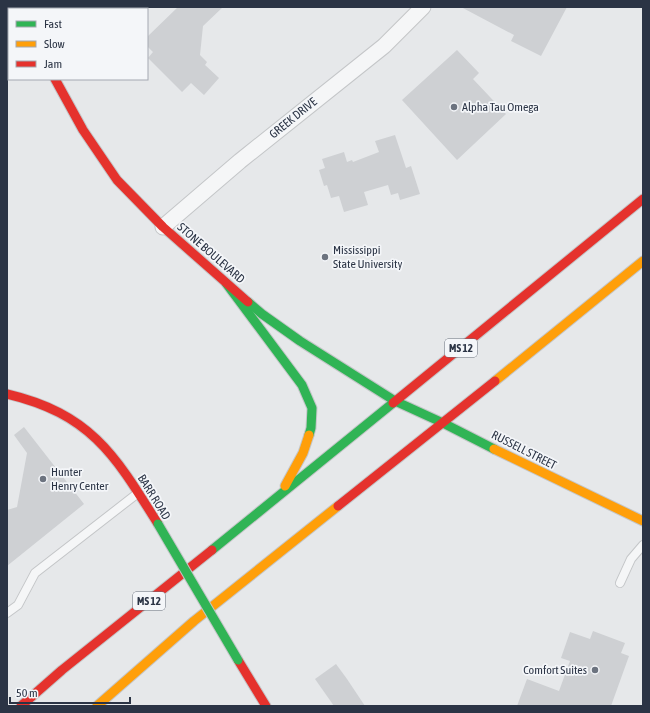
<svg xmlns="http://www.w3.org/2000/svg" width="650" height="713" font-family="'Asap Condensed',sans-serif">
	<rect width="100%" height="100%" fill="#e6e8ea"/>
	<g fill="#ced0d3">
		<path d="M 178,7 L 223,7 L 203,26 L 200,55 L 207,62 L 205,65 L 219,78 L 204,95 L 191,83 L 182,92 L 148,58 L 153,52 L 147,46 L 147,37 Z"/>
		<path d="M 461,7 L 567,7 L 541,56 L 511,41 L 514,35 Z"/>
		<path d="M 457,50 L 479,73 L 473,79 L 506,114 L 457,160 L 402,100 Z"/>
		<path d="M 395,135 L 406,168 L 411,166 L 420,194 L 400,200 L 398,193 L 391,195 L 388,185 L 364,192 L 368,205 L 344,212 L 339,196 L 331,198 L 327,185 L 324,186 L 319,170 L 325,168 L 322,159 L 344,152 L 347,162 L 352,160 L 353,162 L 379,152 L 375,141 Z"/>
		<path d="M 24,427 L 84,504 L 7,566 L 7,510 L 17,507 L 27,453 L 14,435 Z"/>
		<path d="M 593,631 L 625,643 L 621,653 L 629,656 L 611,706 L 517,706 L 527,679 L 559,691 L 570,661 L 561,658 L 570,632 L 590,639 Z"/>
		<path d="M 336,664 L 347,679 L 365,706 L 334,706 L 315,679 Z"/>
	</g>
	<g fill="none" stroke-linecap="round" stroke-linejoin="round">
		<defs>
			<g id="lane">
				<path d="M 620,583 L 631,559 L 643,545"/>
				<path d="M 7,613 L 18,605 L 35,573 L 138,493"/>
			</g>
			<path id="street" d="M 163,227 L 240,161 L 384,46 L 423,7"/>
			<g id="fast">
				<path d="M 226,283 L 302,385 L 312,408 L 311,428 L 309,435"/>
				<path d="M 248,302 L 262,314 L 300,341 L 395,401 L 443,423 L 494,449"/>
				<path d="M 212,550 L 393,403"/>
			</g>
			<g id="slow">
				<path d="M 495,381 L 643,261"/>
				<path d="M 494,449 L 643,521"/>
				<path d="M 285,486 L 303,453 L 309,435"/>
				<path d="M 97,706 L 194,621 L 338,506"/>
			</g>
			<g id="jam">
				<path d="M 12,7 L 13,9"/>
				<path d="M 55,79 L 83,130 L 117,180 L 163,227 L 248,302"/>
				<path d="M 7,394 C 91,414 115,455 158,524"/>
				<path d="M 393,403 L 643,199"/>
				<path d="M 338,506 L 495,381"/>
				<path d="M 238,660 L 266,706"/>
				<path d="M 21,706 L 62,670 L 212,550"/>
			</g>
		</defs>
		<use href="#lane" stroke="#c4c6c8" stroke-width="10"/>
		<use href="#street" stroke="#c4c6c8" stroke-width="17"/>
		<use href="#fast" stroke="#c4c6c8" stroke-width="11"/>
		<use href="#slow" stroke="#c4c6c8" stroke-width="11"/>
		<use href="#jam" stroke="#c4c6c8" stroke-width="11"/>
		<use href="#lane" stroke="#f5f6f7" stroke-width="8"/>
		<use href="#street" stroke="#f5f6f7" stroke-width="15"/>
		<use href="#fast" stroke="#30b455" stroke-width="9"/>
		<use href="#slow" stroke="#ff9f0a" stroke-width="9"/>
		<use href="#jam" stroke="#e5322d" stroke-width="9"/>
		<defs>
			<path id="fast-bridge" d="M 158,524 L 238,660"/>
		</defs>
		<use href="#fast-bridge" stroke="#c4c6c8" stroke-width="11" stroke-linecap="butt"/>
		<use href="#fast-bridge" stroke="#30b455" stroke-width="9"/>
	</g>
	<g fill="#6c737f" stroke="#f4f6f9" stroke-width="1.5">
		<circle cx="454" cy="107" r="4"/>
		<circle cx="325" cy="257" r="4"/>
		<circle cx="43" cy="479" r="4"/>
		<circle cx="595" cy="670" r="4"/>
	</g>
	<g text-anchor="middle" stroke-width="3.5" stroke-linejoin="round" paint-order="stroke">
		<g fill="#f4f6f9" stroke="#676e7b" stroke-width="1">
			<rect x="445" y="339" width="32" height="18" rx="3"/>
			<rect x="133" y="592" width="32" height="18" rx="3"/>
		</g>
		<g font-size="11" font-weight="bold" fill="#2b3445">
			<text x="461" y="352">MS 12</text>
			<text x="149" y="605">MS 12</text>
		</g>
		<g font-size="12" fill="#2b3445" stroke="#f4f6f9" text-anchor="start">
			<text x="462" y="111">Alpha Tau Omega</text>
			<text x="333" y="254">Mississippi<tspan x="333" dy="14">State University</tspan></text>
			<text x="51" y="476">Hunter<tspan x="51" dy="14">Henry Center</tspan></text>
			<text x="587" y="674" text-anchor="end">Comfort Suites</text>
		</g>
		<g font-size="12" fill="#2b3445" stroke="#f4f6f9">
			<text transform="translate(293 118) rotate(-39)" y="4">GREEK DRIVE</text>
			<text transform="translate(211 253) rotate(41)" y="4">STONE BOULEVARD</text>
			<text transform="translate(524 450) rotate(27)" y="4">RUSSELL STREET</text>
			<text transform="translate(154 497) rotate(58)" y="4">BARR ROAD</text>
		</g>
	</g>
	<rect width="650" height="713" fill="none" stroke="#2b3445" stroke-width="16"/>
	<rect x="8" y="8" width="140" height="72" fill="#f4f6f9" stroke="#a4a8b1"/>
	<rect x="16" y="21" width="20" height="6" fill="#30b455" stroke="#a4a8b1"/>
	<text x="44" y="28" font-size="12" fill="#2b3445">Fast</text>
	<rect x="16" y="41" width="20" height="6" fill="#ff9f0a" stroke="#a4a8b1"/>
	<text x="44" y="48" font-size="12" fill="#2b3445">Slow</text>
	<rect x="16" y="61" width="20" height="6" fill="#e5322d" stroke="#a4a8b1"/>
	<text x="44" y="68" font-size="12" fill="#2b3445">Jam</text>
	<path d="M10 697v6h120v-6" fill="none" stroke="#2b3445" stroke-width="2"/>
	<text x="16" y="697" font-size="12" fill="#2b3445" stroke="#f4f6f9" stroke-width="3" paint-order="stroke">50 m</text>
</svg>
